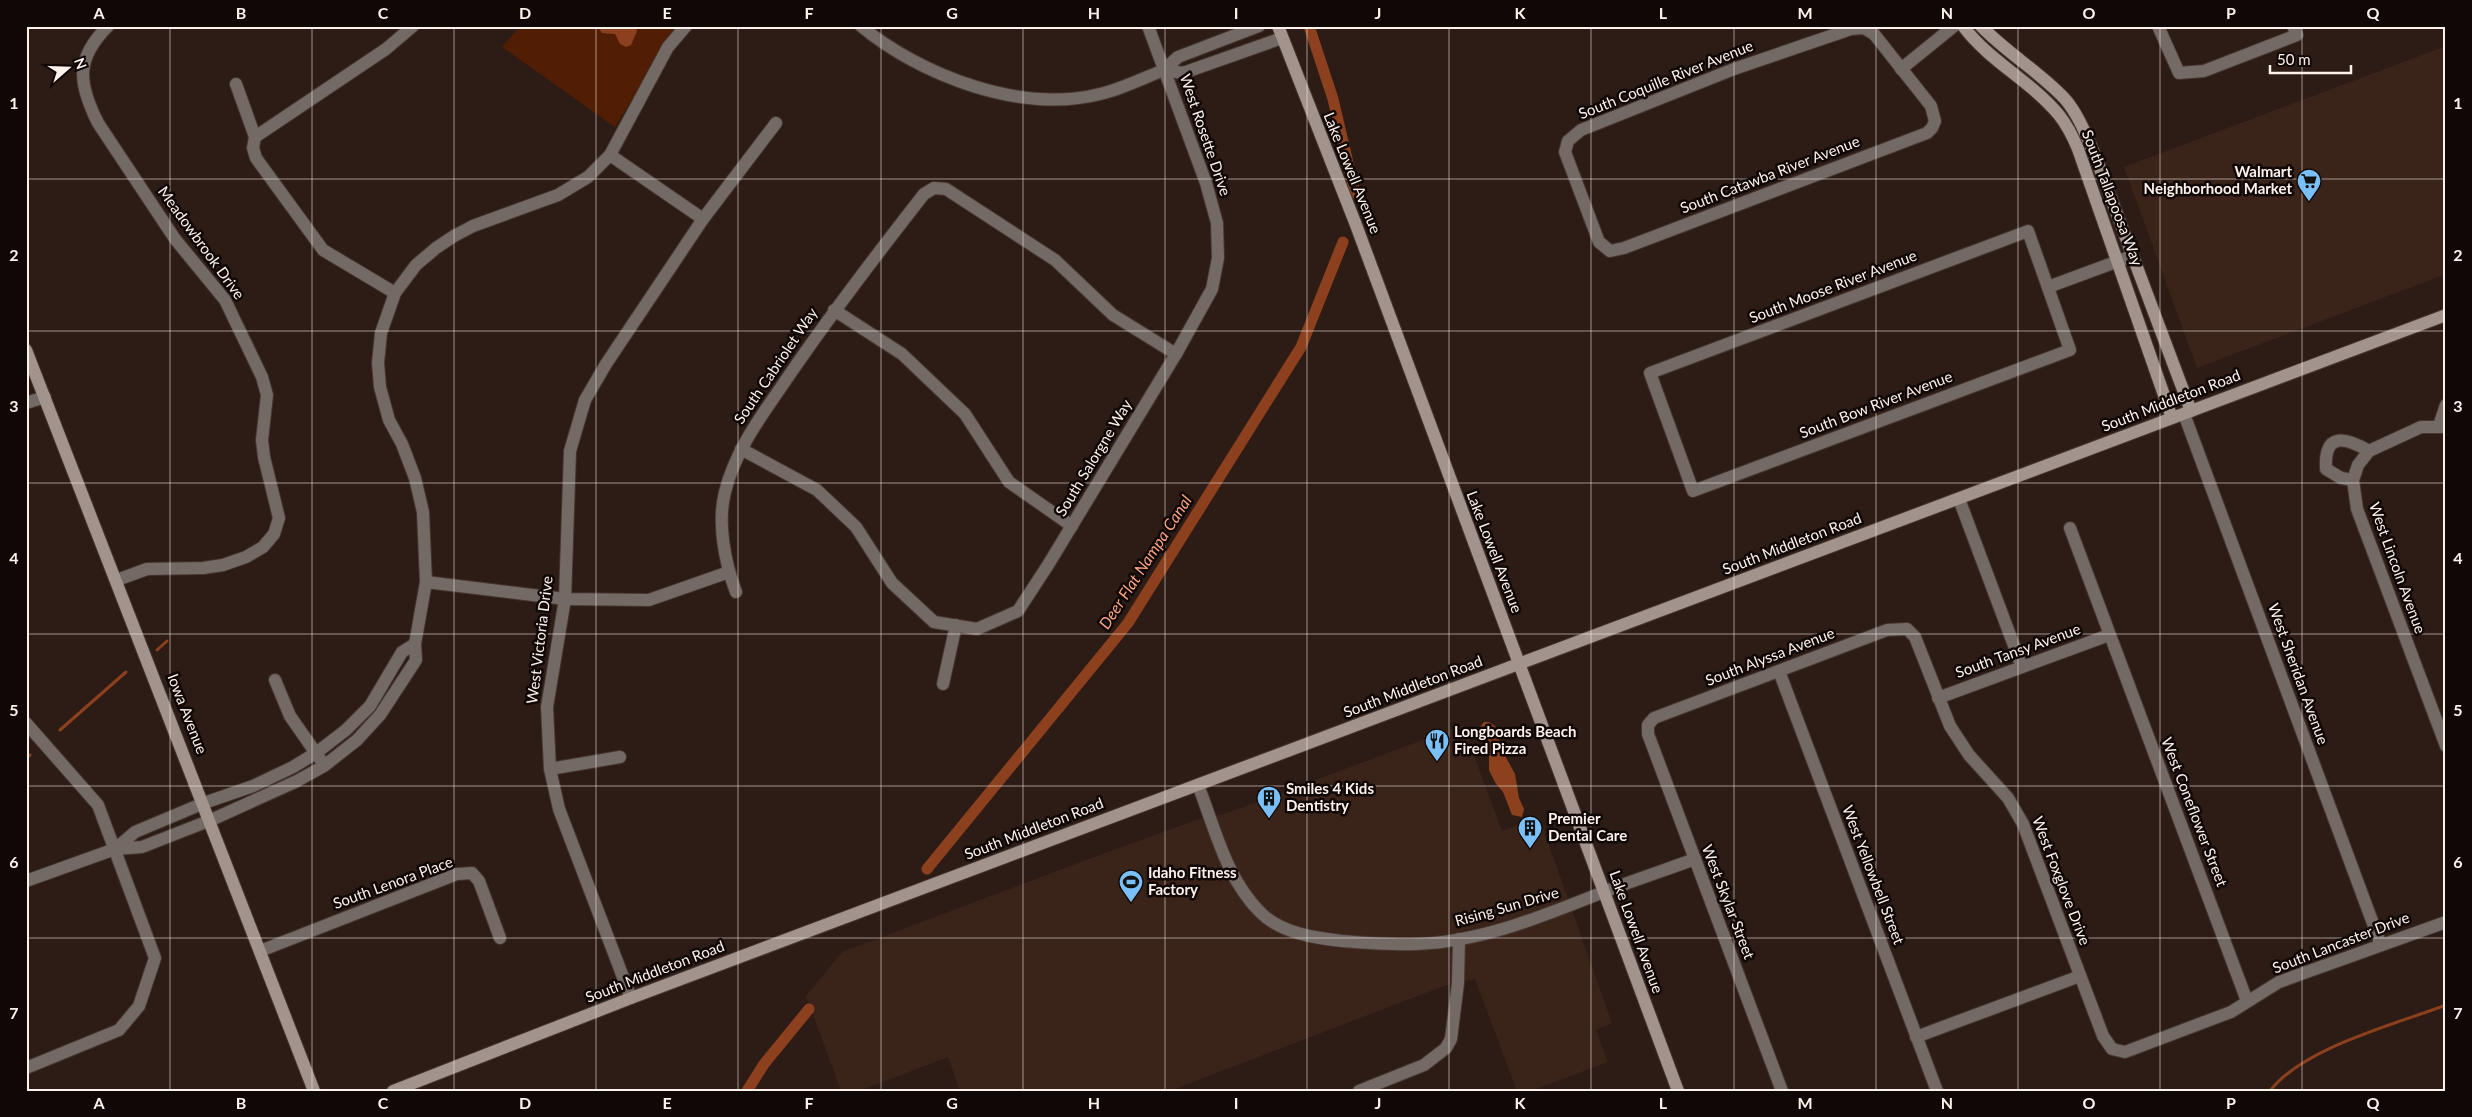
<svg xmlns="http://www.w3.org/2000/svg" width="2472" height="1117" font-family="Lato,sans-serif">
	<rect width="100%" height="100%" fill="#2d1c15"/>
	<g fill="#3a2319">
		<path d="M 2446,46 L 2446,274 L 2197,368 L 2124,167 Z"/>
		<path d="M 1463,725 L 1502,831 L 1539,817 L 1612,1023 L 1596,1030 L 1608,1062 L 1531,1091 L 1517,1091 L 1475,979 L 1444,986 L 1169,1091 L 960,1091 L 948,1057 L 859,1091 L 841,1091 L 806,996 L 842,952 L 1086,860 L 1196,820 L 1227,813 Z"/>
	</g>
	<path fill="#511d04" d="M 520,26 L 676,26 L 615,127 L 502,47 Z"/>
	<g fill="#8c401e">
		<path d="M 597,26 L 635,26 L 637,31 L 631,45 L 626,47 L 620,44 L 615,34 L 602,33 Z"/>
		<path d="M 1484,722 L 1489,722 L 1495,726 L 1501,748 L 1515,774 L 1519,798 L 1524,809 L 1522,817 L 1512,815 L 1503,792 L 1496,784 L 1489,770 L 1489,750 L 1480,727 Z"/>
	</g>
	<g fill="none" stroke-linecap="round" stroke-linejoin="round">
		<g stroke="#8c401e" stroke-width="3">
			<path d="M 157,650 L 167,641"/>
			<path d="M 60,730 L 126,672"/>
			<path d="M 26,758 L 30,755"/>
			<path d="M 2270,1091 C 2302,1048 2396,1024 2446,1005"/>
		</g>
		<g stroke="#8c401e" stroke-width="11">
			<path d="M 1309,26 L 1333,99 L 1355,193"/>
			<path d="M 927,869 L 1128,623 L 1301,347 L 1343,242"/>
			<path d="M 747,1091 L 764,1064 L 809,1009"/>
		</g>
		<defs>
			<g id="street">
				<path d="M 108,26 C 75,59 78,83 98,123 L 175,239 L 225,300 L 262,377 L 267,395 L 262,440 L 264,457 L 279,518 L 274,534 L 263,547 L 246,557 L 223,565 L 203,568 L 147,569 L 117,580"/>
				<path d="M 861,26 C 921,76 1022,114 1100,94 C 1122,89 1143,78 1164,70"/>
				<path d="M 1259,26 L 1178,57 L 1164,70 L 1183,73 L 1282,38"/>
				<path d="M 2158,26 L 2179,73 L 2204,71 L 2297,35 L 2293,26"/>
				<path d="M 1864,28 L 1874,34 L 1931,106 L 1935,121 L 1932,128 L 1927,133 L 1624,248 L 1610,251 L 1599,242 L 1565,152 L 1568,141 L 1581,130 L 1734,69 L 1851,29 Z"/>
				<path d="M 1901,69 L 1954,26"/>
				<path d="M 236,84 L 255,137 L 253,148 L 256,158 L 323,250 L 395,293"/>
				<path d="M 255,137 L 386,49 L 413,26"/>
				<path d="M 610,155 L 703,219"/>
				<path d="M 2028,231 L 2070,350 L 1693,491 L 1650,373 Z"/>
				<path d="M 2048,287 L 2132,256"/>
				<path d="M 834,310 L 902,354 L 965,414 L 1009,482 L 1072,526"/>
				<path d="M 26,403 L 45,397"/>
				<path d="M 2184,414 L 2381,945"/>
				<path d="M 2439,426 L 2446,405"/>
				<path d="M 2446,427 L 2421,427 L 2369,451 L 2358,465 L 2353,480 L 2357,509 L 2446,746"/>
				<path d="M 741,449 L 817,490 L 856,527 L 892,583 L 934,622 L 977,629 L 1018,611 L 1048,565 L 1176,354 L 1212,289 L 1218,258 L 1217,223 L 1206,183 L 1148,26"/>
				<path d="M 2353,480 L 2341,478 L 2326,469 C 2324,432 2345,437 2369,451"/>
				<path d="M 1959,499 L 2022,667"/>
				<path d="M 2070,528 L 2247,1001"/>
				<path d="M 426,582 L 565,599 L 649,600 L 729,572"/>
				<path d="M 736,592 C 725,563 717,523 725,492 C 736,448 763,414 788,377 C 831,314 877,254 924,194 L 934,188 L 946,189 L 1055,260 L 1113,315 L 1176,354"/>
				<path d="M 415,644 L 426,582 L 423,512 L 415,478 L 402,444 L 389,420 L 380,387 L 378,363 L 381,333 L 395,293 L 416,265 L 436,248 L 454,236 L 473,226 L 558,195 L 588,177 L 610,155 L 668,47 L 686,26"/>
				<path d="M 415,644 L 416,660 L 380,715 L 357,740 L 324,766 L 297,781 L 211,820 L 142,847 L 115,849 L 135,832 L 204,803 L 253,786 L 293,767 L 316,753 L 346,730 L 370,706 L 402,652 Z"/>
				<path d="M 1779,671 L 1937,1091"/>
				<path d="M 275,680 L 290,716 L 320,759"/>
				<path d="M 943,684 L 956,625"/>
				<path d="M 1938,698 L 2109,635"/>
				<path d="M 26,723 L 98,805 L 155,958 L 139,1006 L 119,1030 L 26,1068"/>
				<path d="M 550,769 L 620,757"/>
				<path d="M 1198,785 C 1215,828 1226,879 1261,913 C 1281,933 1315,938 1342,941 C 1367,943 1392,945 1417,944 C 1483,942 1545,915 1606,891 C 1635,880 1665,870 1695,859"/>
				<path d="M 26,881 L 115,849"/>
				<path d="M 260,951 L 457,874 L 472,873 L 479,881 L 500,938"/>
				<path d="M 631,998 L 559,809 L 550,769 L 547,707 L 565,599 L 570,451 L 585,400 L 606,364 L 703,219 L 776,123"/>
				<path d="M 1916,1037 L 2080,976"/>
				<path d="M 1359,1091 L 1424,1065 L 1446,1048 L 1451,1039 L 1458,983 L 1459,939"/>
				<path d="M 1782,1091 L 1648,734 L 1648,725 L 1654,718 L 1887,630 L 1907,629 L 1915,637 L 1950,726 L 1969,755 L 2008,798 L 2023,824 L 2103,1036 L 2112,1049 L 2125,1052 L 2231,1012 L 2279,982 L 2446,922"/>
			</g>
			<g id="secondary">
				<path d="M 1278,26 L 1356,225 L 1678,1091"/>
				<path d="M 1963,26 C 1990,62 2031,81 2059,115 C 2067,125 2073,137 2078,149 L 2172,418"/>
				<path d="M 1981,26 C 2007,53 2041,73 2065,99 C 2078,114 2086,135 2094,153 L 2191,411"/>
				<path d="M 26,350 L 314,1091"/>
				<path d="M 393,1091 L 631,998 L 2446,315"/>
			</g>
		</defs>
		<use href="#street" stroke="#46362f" stroke-width="14"/>
		<use href="#secondary" stroke="#46362f" stroke-width="14"/>
		<use href="#street" stroke="#736965" stroke-width="12"/>
		<use href="#secondary" stroke="#a2938d" stroke-width="12"/>
	</g>
	<path fill="none" stroke="#fef2ed" stroke-width="1" stroke-opacity="0.55" d="M 170,26 L 170,1091M 312,26 L 312,1091M 454,26 L 454,1091M 596,26 L 596,1091M 738,26 L 738,1091M 881,26 L 881,1091M 1023,26 L 1023,1091M 1165,26 L 1165,1091M 1307,26 L 1307,1091M 1449,26 L 1449,1091M 1591,26 L 1591,1091M 1734,26 L 1734,1091M 1876,26 L 1876,1091M 2018,26 L 2018,1091M 2160,26 L 2160,1091M 2302,26 L 2302,1091M 26,179 L 2446,179M 26,331 L 2446,331M 26,483 L 2446,483M 26,634 L 2446,634M 26,786 L 2446,786M 26,938 L 2446,938"/>
	<defs>
		<symbol id="supermarket-pin" viewBox="-11 -11 22 30"><path d="M0 17L-7.5 6A9.5 9.5 0 1 1 7.5 6Z" fill="#7abff8" stroke="#100806"/><path d="M-6-5.5h2.5l.6 2H6L4.5 2H-2.5L-4.4-4H-6ZM-1.5 3.2a1.3 1.3 0 1 0 .1 0ZM3 3.2a1.3 1.3 0 1 0 .1 0Z" fill="#111"/></symbol>
		<symbol id="restaurant-pin" viewBox="-11 -11 22 30"><path d="M0 17L-7.5 6A9.5 9.5 0 1 1 7.5 6Z" fill="#7abff8" stroke="#100806"/><path d="M-5-6h1v4h1v-4h1v4h1v-4h1v5L-1.5 .5V6h-2V.5L-5-1ZM5-6V6H3V1.5H1.5Q1.5-4 5-6Z" fill="#111"/></symbol>
		<symbol id="building-pin" viewBox="-11 -11 22 30"><path d="M0 17L-7.5 6A9.5 9.5 0 1 1 7.5 6Z" fill="#7abff8" stroke="#100806"/><path d="M-4-6H4V6H1V3H-1V6H-4ZM-2.5-4.3h1.7v1.8h-1.7ZM.8-4.3h1.7v1.8H.8ZM-2.5-1h1.7V.8h-1.7ZM.8-1h1.7V.8H.8Z" fill="#111"/></symbol>
		<symbol id="stadium-pin" viewBox="-11 -11 22 30"><path d="M0 17L-7.5 6A9.5 9.5 0 1 1 7.5 6Z" fill="#7abff8" stroke="#100806"/><path d="M0-5a6.5 5 0 1 0 0 10a6.5 5 0 1 0 0-10ZM-3.5-1.8h7v3.6h-7Z" fill="#111"/></symbol>
	</defs>
	<g fill-rule="evenodd">
		<use href="#supermarket-pin" x="2295" y="167" width="28" height="38"/>
		<use href="#restaurant-pin" x="1423" y="727" width="28" height="38"/>
		<use href="#building-pin" x="1255" y="784" width="28" height="38"/>
		<use href="#building-pin" x="1516" y="814" width="28" height="38"/>
		<use href="#stadium-pin" x="1117" y="868" width="28" height="38"/>
	</g>
	<g text-anchor="middle" stroke-width="5" stroke-linejoin="round" paint-order="stroke">
		<g font-size="15" fill="#fef2ed" stroke="#100806">
			<text transform="translate(1666 80) rotate(-22)" y="5">South Coquille River Avenue</text>
			<text transform="translate(1205 135) rotate(71)" y="5">West Rosette Drive</text>
			<text transform="translate(1352 173) rotate(68)" y="5">Lake Lowell Avenue</text>
			<text transform="translate(1770 175) rotate(-21)" y="5">South Catawba River Avenue</text>
			<text transform="translate(2112 198) rotate(69)" y="5">South Tallapoosa Way</text>
			<text transform="translate(201 243) rotate(54)" y="5">Meadowbrook Drive</text>
			<text transform="translate(1833 287) rotate(-21)" y="5">South Moose River Avenue</text>
			<text transform="translate(776 366) rotate(-56)" y="5">South Cabriolet Way</text>
			<text transform="translate(2171 401) rotate(-21)" y="5">South Middleton Road</text>
			<text transform="translate(1876 405) rotate(-21)" y="5">South Bow River Avenue</text>
			<text transform="translate(1094 458) rotate(-59)" y="5">South Salorgne Way</text>
			<text transform="translate(1792 544) rotate(-21)" y="5">South Middleton Road</text>
			<text transform="translate(1494 552) rotate(69)" y="5">Lake Lowell Avenue</text>
			<text transform="translate(2397 568) rotate(70)" y="5">West Lincoln Avenue</text>
			<text transform="translate(540 640) rotate(-83)" y="5">West Victoria Drive</text>
			<text transform="translate(2018 651) rotate(-20)" y="5">South Tansy Avenue</text>
			<text transform="translate(1770 657) rotate(-21)" y="5">South Alyssa Avenue</text>
			<text transform="translate(2298 674) rotate(70)" y="5">West Sheridan Avenue</text>
			<text transform="translate(1413 687) rotate(-21)" y="5">South Middleton Road</text>
			<text transform="translate(187 714) rotate(69)" y="5">Iowa Avenue</text>
			<text transform="translate(2194 812) rotate(69)" y="5">West Coneflower Street</text>
			<text transform="translate(1034 829) rotate(-21)" y="5">South Middleton Road</text>
			<text transform="translate(1873 875) rotate(69)" y="5">West Yellowbell Street</text>
			<text transform="translate(2061 881) rotate(69)" y="5">West Foxglove Drive</text>
			<text transform="translate(393 883) rotate(-20)" y="5">South Lenora Place</text>
			<text transform="translate(1728 902) rotate(69)" y="5">West Skylar Street</text>
			<text transform="translate(1507 907) rotate(-16)" y="5">Rising Sun Drive</text>
			<text transform="translate(1636 932) rotate(70)" y="5">Lake Lowell Avenue</text>
			<text transform="translate(2341 943) rotate(-21)" y="5">South Lancaster Drive</text>
			<text transform="translate(655 972) rotate(-21)" y="5">South Middleton Road</text>
		</g>
		<g font-size="15" font-weight="bold" fill="#fef2ed" stroke="#100806" text-anchor="start">
			<text x="2292" y="177" text-anchor="end">Walmart<tspan x="2292" dy="17">Neighborhood Market</tspan></text>
			<text x="1454" y="737">Longboards Beach<tspan x="1454" dy="17">Fired Pizza</tspan></text>
			<text x="1286" y="794">Smiles 4 Kids<tspan x="1286" dy="17">Dentistry</tspan></text>
			<text x="1548" y="824">Premier<tspan x="1548" dy="17">Dental Care</tspan></text>
			<text x="1148" y="878">Idaho Fitness<tspan x="1148" dy="17">Factory</tspan></text>
		</g>
		<g font-size="16" font-style="italic" fill="#fea683" stroke="#100806">
			<text transform="translate(1145 562) rotate(-57)" y="6">Deer Flat Nampa Canal</text>
		</g>
	</g>
	<rect width="2472" height="1117" fill="none" stroke="#100806" stroke-width="55"/>
	<g transform="translate(68 68) rotate(70)" stroke="#100806" stroke-width="4" paint-order="stroke">
	<path d="M0-4L9 19L0 12L-9 19Z" fill="#fef2ed"/>
	<text y="-8" font-size="14" font-weight="bold" text-anchor="middle" fill="#fef2ed">N</text>
	</g>
	<path d="M2270 65v8h81v-8" fill="none" stroke="#fef2ed" stroke-width="2.5"/>
	<text x="2277" y="65" font-size="15" fill="#fef2ed" stroke="#100806" stroke-width="4" paint-order="stroke">50 m</text>
	<rect x="28" y="28" width="2416" height="1062" fill="none" stroke="#fef2ed" stroke-width="2"/>
	<g font-size="16" text-anchor="middle" font-weight="bold" fill="#fef2ed">
		<text x="99" y="19">A</text>
		<text x="241" y="19">B</text>
		<text x="383" y="19">C</text>
		<text x="525" y="19">D</text>
		<text x="667" y="19">E</text>
		<text x="809" y="19">F</text>
		<text x="952" y="19">G</text>
		<text x="1094" y="19">H</text>
		<text x="1236" y="19">I</text>
		<text x="1378" y="19">J</text>
		<text x="1520" y="19">K</text>
		<text x="1663" y="19">L</text>
		<text x="1805" y="19">M</text>
		<text x="1947" y="19">N</text>
		<text x="2089" y="19">O</text>
		<text x="2231" y="19">P</text>
		<text x="2373" y="19">Q</text>
		<text x="14" y="109">1</text>
		<text x="2458" y="109">1</text>
		<text x="14" y="261">2</text>
		<text x="2458" y="261">2</text>
		<text x="14" y="412">3</text>
		<text x="2458" y="412">3</text>
		<text x="14" y="564">4</text>
		<text x="2458" y="564">4</text>
		<text x="14" y="716">5</text>
		<text x="2458" y="716">5</text>
		<text x="14" y="868">6</text>
		<text x="2458" y="868">6</text>
		<text x="14" y="1019">7</text>
		<text x="2458" y="1019">7</text>
		<text x="99" y="1109">A</text>
		<text x="241" y="1109">B</text>
		<text x="383" y="1109">C</text>
		<text x="525" y="1109">D</text>
		<text x="667" y="1109">E</text>
		<text x="809" y="1109">F</text>
		<text x="952" y="1109">G</text>
		<text x="1094" y="1109">H</text>
		<text x="1236" y="1109">I</text>
		<text x="1378" y="1109">J</text>
		<text x="1520" y="1109">K</text>
		<text x="1663" y="1109">L</text>
		<text x="1805" y="1109">M</text>
		<text x="1947" y="1109">N</text>
		<text x="2089" y="1109">O</text>
		<text x="2231" y="1109">P</text>
		<text x="2373" y="1109">Q</text>
	</g>
</svg>
